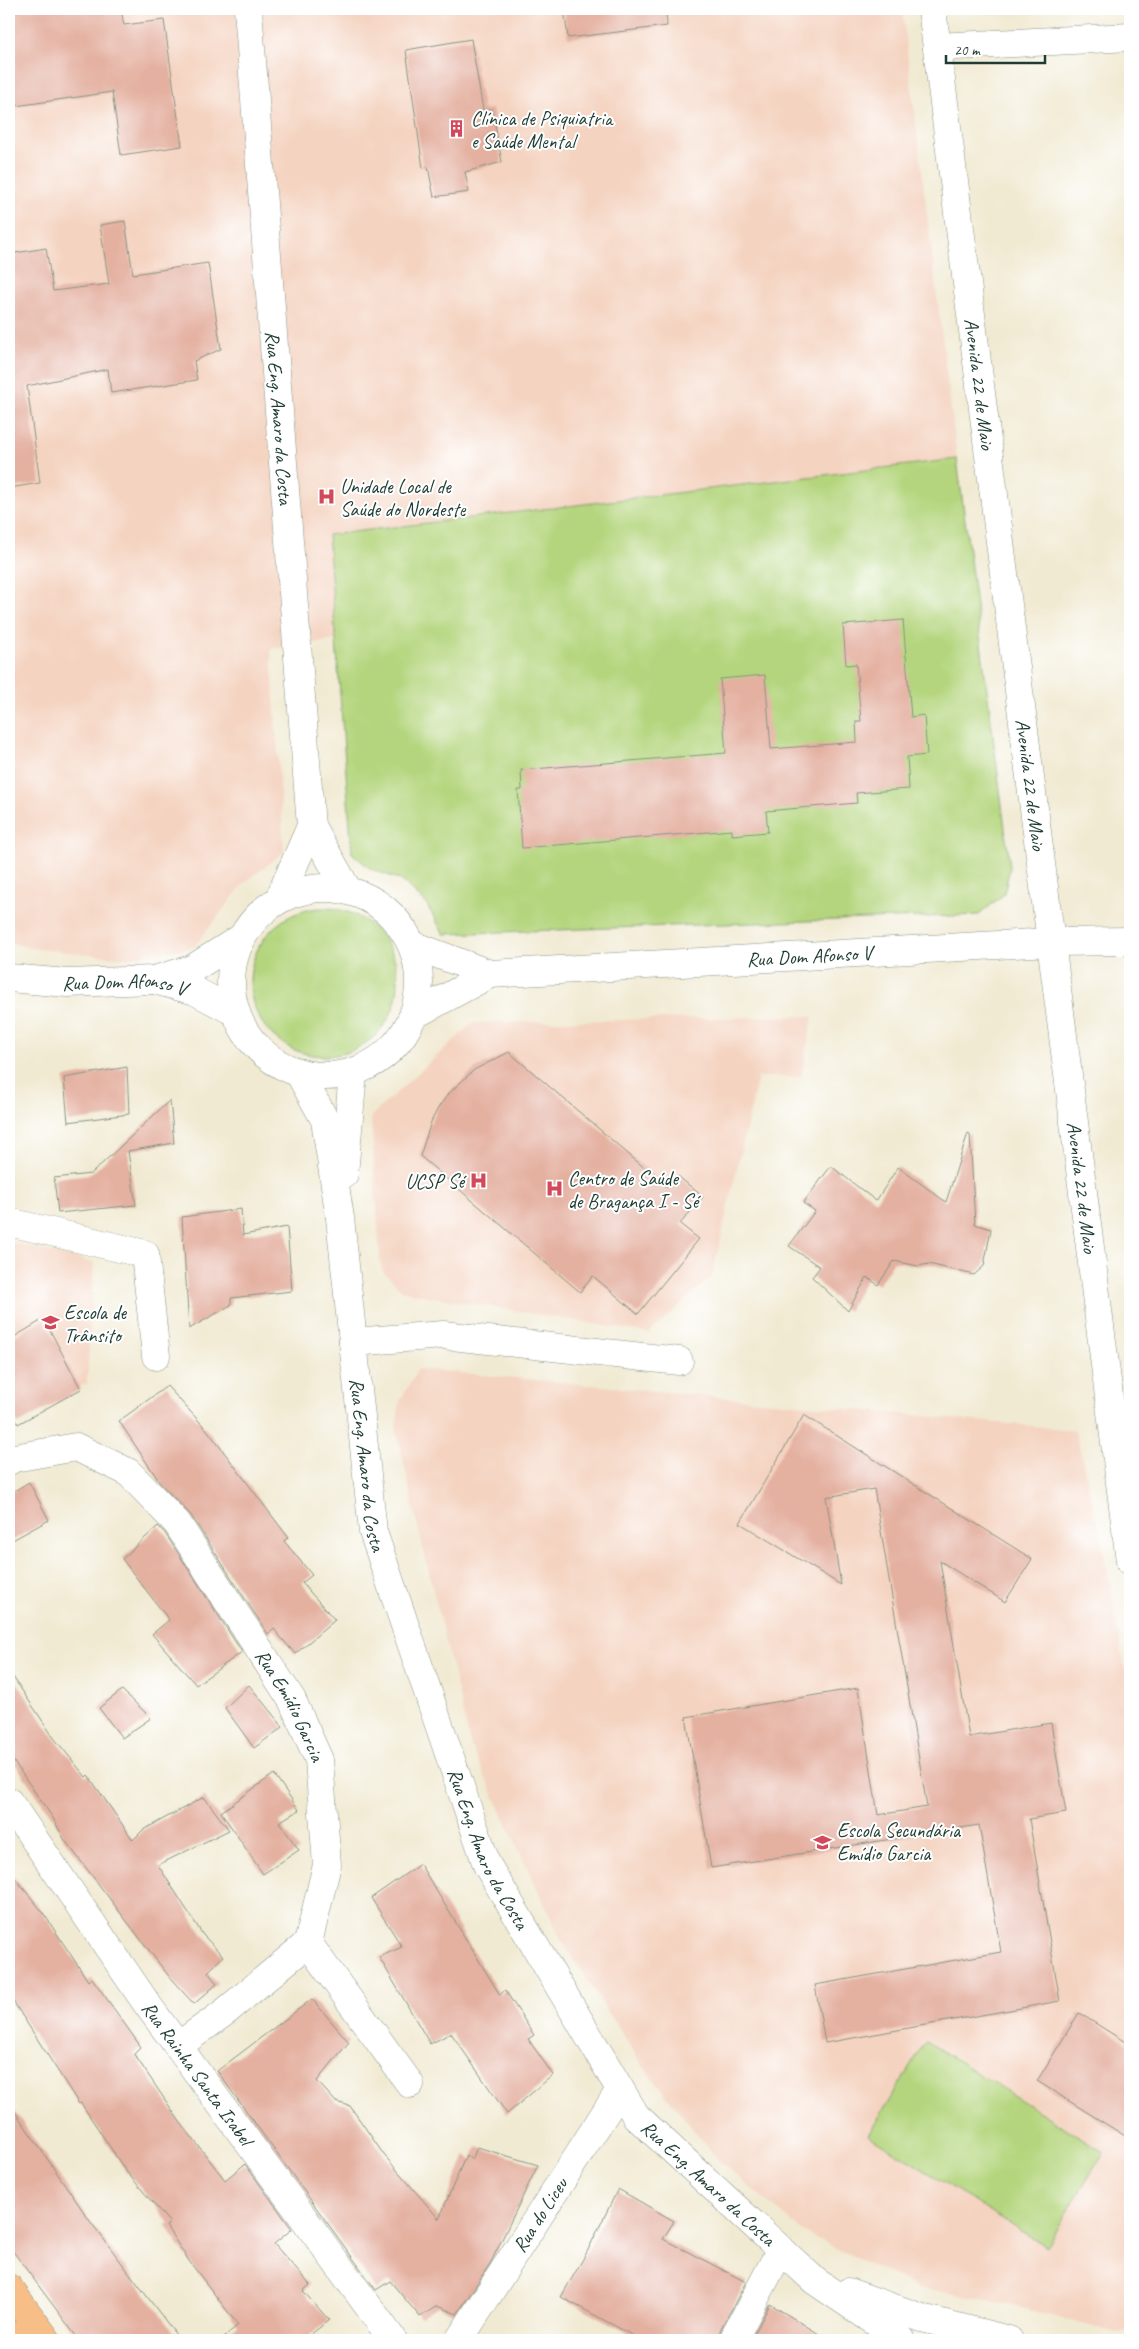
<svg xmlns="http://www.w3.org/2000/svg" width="1139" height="2349" font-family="Caveat,sans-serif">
	<rect width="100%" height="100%" fill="#fff"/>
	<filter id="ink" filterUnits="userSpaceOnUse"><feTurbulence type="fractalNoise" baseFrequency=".02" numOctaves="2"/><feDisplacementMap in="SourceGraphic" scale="10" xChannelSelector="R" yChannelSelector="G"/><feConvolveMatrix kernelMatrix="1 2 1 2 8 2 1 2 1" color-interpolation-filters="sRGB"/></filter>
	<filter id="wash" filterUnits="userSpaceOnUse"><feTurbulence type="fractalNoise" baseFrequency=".0096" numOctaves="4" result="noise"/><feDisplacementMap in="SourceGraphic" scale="20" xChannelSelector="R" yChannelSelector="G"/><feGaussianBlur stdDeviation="1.12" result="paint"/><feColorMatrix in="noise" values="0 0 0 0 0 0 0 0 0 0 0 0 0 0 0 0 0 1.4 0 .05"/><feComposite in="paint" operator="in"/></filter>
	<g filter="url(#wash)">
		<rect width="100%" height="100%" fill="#f1ead3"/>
		<g fill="#f4d3c0">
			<path d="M 9,9 L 902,9 L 957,459 L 328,535 L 336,640 L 271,649 L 284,852 L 244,883 L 194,947 L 125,958 L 30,948 L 9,942 Z"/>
			<path d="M 813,1016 L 801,1077 L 758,1077 L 712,1276 L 649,1333 L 414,1294 L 402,1290 L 383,1272 L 380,1262 L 371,1116 L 473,1023 Z"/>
			<path d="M 9,1242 L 94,1262 L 87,1383 L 9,1424 Z"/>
			<path d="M 418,1369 L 1075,1430 L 1097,1522 L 1113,1597 L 1121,1651 L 1130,1689 L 1130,2330 L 1117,2333 L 997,2302 L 917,2287 L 803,2232 L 719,2161 L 645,2069 L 560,1938 L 471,1746 L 415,1515 L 396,1427 L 400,1401 Z"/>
		</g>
		<g fill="#b4d57d" stroke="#6a8958">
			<path d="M 957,459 L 1010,867 L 1004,894 L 979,915 L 444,934 L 425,902 L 401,880 L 371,869 L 352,853 L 328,535 Z"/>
			<circle cx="324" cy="982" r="74"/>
			<path d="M 926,2041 L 1104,2152 L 1046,2246 L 868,2135 Z"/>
		</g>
		<g id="blocks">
			<g fill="#e4b0a0">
				<path d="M 9,9 L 121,9 L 124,25 L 164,20 L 182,146 L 121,155 L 112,92 L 9,107 Z"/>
				<path d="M 564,9 L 666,9 L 667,26 L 568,38 Z"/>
				<path d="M 471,39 L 483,110 L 492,109 L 502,162 L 465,172 L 469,192 L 434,197 L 428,167 L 423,168 L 406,50 Z"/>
				<path d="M 125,221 L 133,274 L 208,263 L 221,349 L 194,361 L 197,380 L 111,393 L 108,369 L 27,386 L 40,483 L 9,488 L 9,254 L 46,248 L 53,291 L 109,284 L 100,225 Z"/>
				<path d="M 903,620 L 911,717 L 924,715 L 927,755 L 907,757 L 909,789 L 856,793 L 857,803 L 766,811 L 768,832 L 732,835 L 732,830 L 522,848 L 518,790 L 522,790 L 521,770 L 726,753 L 720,679 L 765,675 L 771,749 L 857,742 L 856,721 L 861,721 L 856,664 L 846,665 L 843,625 Z"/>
				<path d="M 509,1052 L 668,1188 L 678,1176 L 703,1197 L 680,1224 L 699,1239 L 638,1314 L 593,1276 L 580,1292 L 420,1156 L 431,1122 L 438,1108 L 448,1094 L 474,1070 Z"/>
				<path d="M 127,1067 L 129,1114 L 68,1122 L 64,1078 Z"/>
				<path d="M 170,1100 L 174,1143 L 128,1151 L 136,1205 L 58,1213 L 54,1178 L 91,1174 Z"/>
				<path d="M 968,1133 L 970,1134 L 975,1224 L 991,1229 L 984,1266 L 974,1275 L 929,1264 L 918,1266 L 894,1261 L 878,1285 L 867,1277 L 848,1311 L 812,1277 L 820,1267 L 789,1246 L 815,1211 L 803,1203 L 831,1166 L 876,1201 L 898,1167 L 946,1202 Z"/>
				<path d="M 241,1209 L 243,1235 L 287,1227 L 292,1291 L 231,1298 L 231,1305 L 189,1329 L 182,1217 Z"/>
				<path d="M 44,1319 L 81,1389 L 18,1424 L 9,1408 L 9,1340 Z"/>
				<path d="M 167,1386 L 208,1431 L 288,1537 L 284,1541 L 312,1575 L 302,1583 L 335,1620 L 295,1654 L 274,1629 L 268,1634 L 190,1514 L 161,1484 L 119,1421 Z"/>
				<path d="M 804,1415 L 1032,1559 L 1005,1602 L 940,1561 L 969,1737 L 1051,1723 L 1066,1813 L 1029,1819 L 1060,2001 L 825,2043 L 815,1985 L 1001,1952 L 979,1825 L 711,1868 L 686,1717 L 858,1688 L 878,1815 L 927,1807 L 874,1489 L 826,1497 L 841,1585 L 740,1523 Z"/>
				<path d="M 29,1482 L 49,1520 L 9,1542 L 9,1494 Z"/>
				<path d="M 158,1526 L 165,1533 L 242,1652 L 196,1685 L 152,1634 L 169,1620 L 122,1559 Z"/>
				<path d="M 9,1671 L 54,1738 L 86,1777 L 88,1775 L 133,1840 L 143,1830 L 204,1797 L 229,1830 L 158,1865 L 203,1935 L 223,1956 L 208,1972 L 217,1984 L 194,2004 L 171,1979 L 64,1839 L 53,1818 L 9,1755 Z"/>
				<path d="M 249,1685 L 283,1727 L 254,1748 L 225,1708 Z"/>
				<path d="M 122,1690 L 151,1718 L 122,1738 L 99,1708 Z"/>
				<path d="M 274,1774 L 299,1810 L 279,1822 L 299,1850 L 263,1874 L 221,1812 Z"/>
				<path d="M 420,1864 L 500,1995 L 505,1990 L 534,2035 L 528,2039 L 553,2075 L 507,2114 L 451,2033 L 430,2044 L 379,1957 L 402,1947 L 371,1898 Z"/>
				<path d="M 9,1871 L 42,1911 L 88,1981 L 92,1978 L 141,2047 L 134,2054 L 180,2122 L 225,2180 L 245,2164 L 292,2229 L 274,2244 L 310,2285 L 303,2291 L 329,2320 L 304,2340 L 220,2340 L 238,2325 L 189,2261 L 166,2226 L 170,2223 L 125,2170 L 81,2103 L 79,2104 L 9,1995 Z"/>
				<path d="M 312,1999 L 349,2042 L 317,2081 L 336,2102 L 350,2106 L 384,2155 L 439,2219 L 466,2155 L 472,2160 L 477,2147 L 538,2165 L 491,2262 L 457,2314 L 437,2306 L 420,2317 L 390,2281 L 376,2290 L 217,2071 Z"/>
				<path d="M 1079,2013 L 1130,2045 L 1130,2139 L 1037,2081 Z"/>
				<path d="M 9,2103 L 90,2221 L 180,2340 L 79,2340 L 9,2246 Z"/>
				<path d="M 618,2189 L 674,2221 L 663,2239 L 746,2282 L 719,2333 L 717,2340 L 641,2340 L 561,2297 L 586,2254 Z"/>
				<path d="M 770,2304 L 829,2340 L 751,2340 Z"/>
			</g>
		</g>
	</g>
	<g filter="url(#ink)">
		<use href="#blocks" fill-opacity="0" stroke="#889484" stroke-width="1"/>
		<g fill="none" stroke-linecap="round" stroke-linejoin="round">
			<defs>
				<g id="minor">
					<path id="s1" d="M 248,9 L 311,826 L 347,889"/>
					<path id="s2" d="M 932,9 L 1130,1561"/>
					<path d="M 937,47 L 1130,37"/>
					<circle cx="325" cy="982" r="94"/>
					<path d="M 279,899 L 311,826"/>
					<path id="s3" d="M 413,945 L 490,974 L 1051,942 L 1130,941"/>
					<path id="s4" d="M 9,978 L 67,983 L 154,980 L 195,991 L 235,1012"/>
					<path d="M 154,980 L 192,969 L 241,938"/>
					<path d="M 414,1015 L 490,974"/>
					<path id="s5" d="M 299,1073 L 325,1120 L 340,1218 L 373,1532 L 487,1865 L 636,2116 L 815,2281 L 902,2340"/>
					<path d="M 344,1174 L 353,1073"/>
					<path d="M 9,1222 L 145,1254 L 156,1356"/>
					<path d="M 353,1342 L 443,1335 L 679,1361"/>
					<path id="s6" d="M 9,1461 L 14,1458 L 76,1447 L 128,1472 L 177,1523 L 292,1700 L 319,1760 L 327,1865 L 308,1943 L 225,2012 L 178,2046"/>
					<path id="s7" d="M 9,1802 L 147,2004 L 393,2340"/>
					<path d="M 308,1943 L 410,2084"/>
					<path d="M 848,2292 L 922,2318 L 1009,2340"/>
					<path id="s8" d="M 459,2340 L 620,2090"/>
					<path d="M 733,2340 L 781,2249"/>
				</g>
				<g id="major">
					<path d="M 9,2288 L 47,2340"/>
					<path d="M 9,2334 L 14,2340"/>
				</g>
			</defs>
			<use href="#minor" stroke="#889484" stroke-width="29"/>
			<use href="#major" stroke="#889484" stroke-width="29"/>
			<use href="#minor" stroke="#fff" stroke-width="28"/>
			<use href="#major" stroke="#f7be87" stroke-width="28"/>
		</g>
	</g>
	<defs>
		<symbol id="building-bare" viewBox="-9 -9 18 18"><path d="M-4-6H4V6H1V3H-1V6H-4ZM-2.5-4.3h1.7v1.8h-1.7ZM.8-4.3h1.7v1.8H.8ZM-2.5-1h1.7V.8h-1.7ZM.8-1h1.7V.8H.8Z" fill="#d1495b" stroke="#fff" stroke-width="2.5" paint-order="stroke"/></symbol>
		<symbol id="hospital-bare" viewBox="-9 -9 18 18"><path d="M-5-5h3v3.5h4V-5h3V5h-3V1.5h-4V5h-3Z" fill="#d1495b" stroke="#fff" stroke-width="2.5" paint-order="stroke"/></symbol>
		<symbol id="school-bare" viewBox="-9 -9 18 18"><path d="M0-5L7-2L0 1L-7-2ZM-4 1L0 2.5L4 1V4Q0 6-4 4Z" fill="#d1495b" stroke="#fff" stroke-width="2.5" paint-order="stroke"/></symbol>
	</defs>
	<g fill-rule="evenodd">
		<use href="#building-bare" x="444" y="116" width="25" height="25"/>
		<use href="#hospital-bare" x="314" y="484" width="25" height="25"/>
		<use href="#hospital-bare" x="466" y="1168" width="25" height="25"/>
		<use href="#hospital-bare" x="542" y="1176" width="25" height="25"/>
		<use href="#school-bare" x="38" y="1310" width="25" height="25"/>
		<use href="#school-bare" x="810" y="1830" width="25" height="25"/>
	</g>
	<g text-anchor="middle" stroke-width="4" stroke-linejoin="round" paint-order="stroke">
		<g font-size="20" fill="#1f3d34" stroke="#fff" text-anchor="start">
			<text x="471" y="125">Clínica de Psiquiatria<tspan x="471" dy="23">e Saúde Mental</tspan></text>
			<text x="340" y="493">Unidade Local de<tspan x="340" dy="23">Saúde do Nordeste</tspan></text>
			<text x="568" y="1185">Centro de Saúde<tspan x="568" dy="23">de Bragança I - Sé</tspan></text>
			<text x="464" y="1188" text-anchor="end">UCSP Sé</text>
			<text x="64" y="1319">Escola de<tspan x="64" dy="23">Trânsito</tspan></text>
			<text x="837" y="1837">Escola Secundária<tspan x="837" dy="23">Emídio Garcia</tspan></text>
		</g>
		<g font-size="20" fill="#1f3d34" stroke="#fff">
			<text dy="7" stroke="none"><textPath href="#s2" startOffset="378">Avenida 22 de Maio</textPath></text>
			<text dy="7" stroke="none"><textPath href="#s1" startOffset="410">Rua Eng. Amaro da Costa</textPath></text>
			<text dy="7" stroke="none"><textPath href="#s2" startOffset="782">Avenida 22 de Maio</textPath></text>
			<text dy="7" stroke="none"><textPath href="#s3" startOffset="402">Rua Dom Afonso V</textPath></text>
			<text dy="7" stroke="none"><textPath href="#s4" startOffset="116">Rua Dom Afonso V</textPath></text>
			<text dy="7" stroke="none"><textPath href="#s2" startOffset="1188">Avenida 22 de Maio</textPath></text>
			<text dy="7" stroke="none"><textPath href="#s5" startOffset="401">Rua Eng. Amaro da Costa</textPath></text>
			<text dy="7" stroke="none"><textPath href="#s6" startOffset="412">Rua Emídio Garcia</textPath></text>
			<text dy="7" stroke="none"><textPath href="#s5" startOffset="806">Rua Eng. Amaro da Costa</textPath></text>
			<text dy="7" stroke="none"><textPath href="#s7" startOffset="330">Rua Rainha Santa Isabel</textPath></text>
			<text dy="7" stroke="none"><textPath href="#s5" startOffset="1211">Rua Eng. Amaro da Costa</textPath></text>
			<text dy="7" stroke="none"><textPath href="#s8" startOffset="149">Rua do Liceu</textPath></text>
		</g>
	</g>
	<rect width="1139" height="2349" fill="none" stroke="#fff" stroke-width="30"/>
	<path d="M946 55v8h99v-8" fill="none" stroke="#1f3d34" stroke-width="2.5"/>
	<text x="954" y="55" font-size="15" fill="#1f3d34" stroke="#ffffff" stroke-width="4" paint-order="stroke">20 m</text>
</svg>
